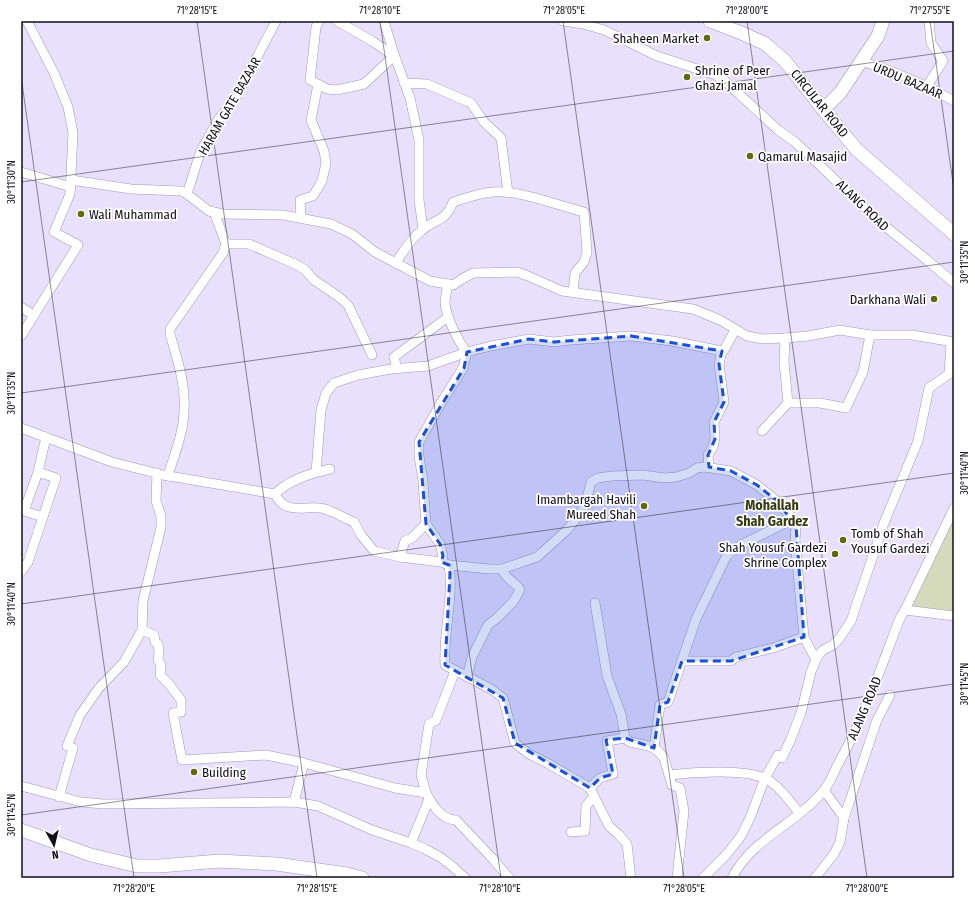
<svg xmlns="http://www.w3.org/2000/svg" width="975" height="899" font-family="'Fira Sans Condensed',sans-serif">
	<rect width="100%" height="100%" fill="#e9e0fd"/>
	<path fill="#d5daba" d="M 948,520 L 954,522 L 954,616 L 905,610 Z"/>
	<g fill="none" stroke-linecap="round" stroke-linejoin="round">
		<defs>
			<g id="street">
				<path d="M 319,21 L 316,27 L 310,80 L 327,89 L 337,90 L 364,84 L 394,56 L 372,41 L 337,21"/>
				<path d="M 384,21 L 394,54 L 410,98 L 419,140 L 419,200 L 423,229"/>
				<path d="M 563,21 L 583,24 L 604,30 L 657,56 L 716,75 L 725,81 L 778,130 L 795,142 L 809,155 L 875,218 L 927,260 L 954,283"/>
				<path d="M 861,61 C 894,71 924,84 954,101"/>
				<path d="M 404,83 L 427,84 L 471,103 L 484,122 L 501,138 L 508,193"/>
				<path d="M 927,86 L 943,61 L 931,43 L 929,21"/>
				<path d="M 21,172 L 71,187"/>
				<path d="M 71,180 L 131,189 L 181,191 L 187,194 L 209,211 L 223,214 L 283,215 L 331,224 L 352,234 L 375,252 L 430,281 L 453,285 L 462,279 L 473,273 L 517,272 L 528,276 L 562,291 L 693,309 L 720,320 L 747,336 L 763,339 L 785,338 L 808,336 L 840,330 L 870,335 L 912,335 L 954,342"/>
				<path d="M 187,194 L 200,153 L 218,120 L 234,101 L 276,21"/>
				<path d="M 301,218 L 300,200 L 313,196 L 322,181 L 326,163 L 324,151 L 311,120 L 318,84"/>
				<path d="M 226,244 L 249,244 L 295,264 L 304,269 L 314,280 L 339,297 L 348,305 L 372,355"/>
				<path d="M 396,263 C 403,251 410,240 421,231 C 435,218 445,223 453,202 C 466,198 480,193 493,192 C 515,189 561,206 584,212 L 587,252 L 584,262 L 575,273 L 573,292"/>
				<path d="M 21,307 L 33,315"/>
				<path d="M 21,336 L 78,245 L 54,232 L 70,194 L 73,133 L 68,107 L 54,73 L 27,21"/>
				<path d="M 785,338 L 784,362 L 788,403"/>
				<path d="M 397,369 L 394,357 L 448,317"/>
				<path d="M 21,428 L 112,462 L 163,475 L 275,494 C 286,517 307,504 325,509 C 334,512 344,518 354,522 L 361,535 L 374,551 L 400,557 L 441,562 L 449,565 C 454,598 443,632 445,665 L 491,689 L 503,698 L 515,743 L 529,754 L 549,764 L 590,788 L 609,826 L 619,835 L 627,844 L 631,878"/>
				<path d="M 762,431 L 788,403 L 820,403 L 846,408 L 863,372 L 870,335"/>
				<path d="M 709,467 L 708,455 L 713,447 L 715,439 L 714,422 L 724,402 L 719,364 L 722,351 L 724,350 L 735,330"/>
				<path d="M 38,472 L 56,478 L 43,517"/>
				<path d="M 316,472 L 321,410 L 326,393 L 334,383 L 358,375 L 391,369 L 428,366 L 467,352 L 491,346 L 529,339 L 554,342 L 571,340 L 631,336 L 672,341 L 722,351"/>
				<path d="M 168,476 C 174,455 184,432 184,410 C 186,384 177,359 170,334 L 170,329 L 223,253 L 226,244 L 214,212"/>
				<path d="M 275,494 C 289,480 311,473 330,469"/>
				<path d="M 400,557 L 405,541 L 412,538 L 426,524"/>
				<path d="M 441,562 L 443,556 L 440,544 L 426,524 L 423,481 L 419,456 L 419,442 L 441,403 L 463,368 L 467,352 C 458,342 446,316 445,303 C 445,297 447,290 448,284"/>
				<path d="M 449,565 L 489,569 L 502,569 L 537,557 L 567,530 L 579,515 L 585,506 L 591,482 L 598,478 L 612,476 L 643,475 L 664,478 L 676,477 L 689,473 L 697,468 L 704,467 L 731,471 L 757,485 L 777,501 L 793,519 L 796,526 L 795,540 L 804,637 L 816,660"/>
				<path d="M 21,572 L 28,562 L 43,517 L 24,511 L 38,472 L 46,437"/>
				<path d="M 595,603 L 607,676 L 621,714 L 625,738 L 630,742 L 649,746 L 658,751 L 664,758 L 672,785 L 680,788 L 684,811 L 677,878"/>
				<path d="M 905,610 L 954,616"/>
				<path d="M 142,630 L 154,635 L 155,642 L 158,644 L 159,652 L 158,660 L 161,665 L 160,675 L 169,684 L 181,700 L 181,712 L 173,713 L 182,760 L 266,755 L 304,763 L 395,788 L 426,793 C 432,804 441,820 456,820 L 493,859 L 509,878"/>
				<path d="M 682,661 L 731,661 L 736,657 L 773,648 L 804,637"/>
				<path d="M 467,677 L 472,657 L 488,625 L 497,618 L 513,602 L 520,590 C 515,580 507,582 502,569"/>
				<path d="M 654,748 L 660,705 L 668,702 L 696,619 L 727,555 L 741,545 L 793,519"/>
				<path d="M 669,775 C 693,772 751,768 770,781 C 782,790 790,801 799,813"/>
				<path d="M 21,786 L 81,802 L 103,804 L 294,802 L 318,806 L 372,830 L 411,843 L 425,849 L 440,857 L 452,866 L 465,878"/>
				<path d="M 590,788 L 600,778 L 613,774 L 607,741 L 625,738"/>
				<path d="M 426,793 L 421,775 L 429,724 L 436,720 L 455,671"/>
				<path d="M 59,797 L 73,748 L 67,746 L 80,715 L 99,688 L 124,662 L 142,630 L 143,601 L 161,527 L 161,516 L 156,501 L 157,473"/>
				<path d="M 294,802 L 304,763"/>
				<path d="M 844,818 L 877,720 L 890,695"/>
				<path d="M 571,832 L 585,831 L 586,806 L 594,796"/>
				<path d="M 411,843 L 429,799"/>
				<path d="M 703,878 L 727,854 L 741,836 L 750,818 L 765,778 L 778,755 L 782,758 L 790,741 L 801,713 L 811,672 L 817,657 L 823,650 L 833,645 L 839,639 L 851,621 L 884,523 L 918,441 L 929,388 L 949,374 L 951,342"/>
				<path d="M 732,878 C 752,838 797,824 824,790 C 830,783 834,772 838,764 C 864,718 881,667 900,618 L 905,610 L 954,508"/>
				<path d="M 815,878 L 834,854 L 840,842 L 844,818 L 824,790"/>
			</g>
			<g id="secondary">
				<path d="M 710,21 L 739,32 L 764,43 L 785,61 L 822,108 L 857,150 L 954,234"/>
				<path d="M 822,108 L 830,103 L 840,93 L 878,36 L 883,21"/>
				<path d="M 21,830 L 91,855 L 137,866 L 160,866 L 219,861 L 276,864 L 347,874 L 362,878"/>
			</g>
		</defs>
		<use href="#street" stroke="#a297b8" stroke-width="10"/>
		<use href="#secondary" stroke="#a297b8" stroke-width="14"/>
		<use href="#street" stroke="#fff" stroke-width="9"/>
		<use href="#secondary" stroke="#fff" stroke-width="13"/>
	</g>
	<path fill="#1d4ed8" fill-opacity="0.2" stroke="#1d4ed8" stroke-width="3" stroke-dasharray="8 5" stroke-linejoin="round" d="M 631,336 L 722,351 L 719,364 L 724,402 L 714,422 L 715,439 L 708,455 L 709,467 L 731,471 L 757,485 L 777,501 L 796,526 L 804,637 L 731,661 L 682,661 L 668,702 L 660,705 L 654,748 L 625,738 L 606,740 L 613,774 L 600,778 L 590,788 L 515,743 L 503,698 L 445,665 L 450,574 L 449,565 L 441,562 L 443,556 L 440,544 L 426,524 L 419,442 L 464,368 L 467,352 L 529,339 L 554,342 Z"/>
	<path fill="none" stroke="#110d19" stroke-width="1" stroke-opacity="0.45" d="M 197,21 L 317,878M 380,21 L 501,878M 563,21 L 684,878M 747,21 L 867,878M 930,21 L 954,190M 21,76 L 134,878M 21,182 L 954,51M 21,393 L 954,262M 21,604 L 954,473M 21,815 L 954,684"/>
	<g fill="#62690c" stroke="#fff" stroke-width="1.5">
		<circle cx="707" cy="38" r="4"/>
		<circle cx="687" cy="77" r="4"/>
		<circle cx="750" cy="156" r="4"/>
		<circle cx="81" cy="214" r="4"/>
		<circle cx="934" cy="299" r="4"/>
		<circle cx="644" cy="506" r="4"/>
		<circle cx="843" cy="540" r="4"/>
		<circle cx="835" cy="554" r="4"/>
		<circle cx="194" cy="772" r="4"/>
	</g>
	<g text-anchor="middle" stroke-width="3.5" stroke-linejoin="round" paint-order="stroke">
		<g font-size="13" fill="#110d19" stroke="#fff" text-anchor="start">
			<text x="699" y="43" text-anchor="end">Shaheen Market</text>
			<text x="695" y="75">Shrine of Peer<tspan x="695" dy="15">Ghazi Jamal</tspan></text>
			<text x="758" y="161">Qamarul Masajid</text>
			<text x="89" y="219">Wali Muhammad</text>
			<text x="926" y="304" text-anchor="end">Darkhana Wali</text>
			<text x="636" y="504" text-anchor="end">Imambargah Havili<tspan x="636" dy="15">Mureed Shah</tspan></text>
			<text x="851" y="538">Tomb of Shah<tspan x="851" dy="15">Yousuf Gardezi</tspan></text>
			<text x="827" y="552" text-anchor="end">Shah Yousuf Gardezi<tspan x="827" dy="15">Shrine Complex</tspan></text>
			<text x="202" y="777">Building</text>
		</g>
		<g font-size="13" fill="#110d19" stroke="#fff">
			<text transform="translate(908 80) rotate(23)" y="5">URDU BAZAAR</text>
			<text transform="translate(820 103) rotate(51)" y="5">CIRCULAR ROAD</text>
			<text transform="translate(229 106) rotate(-60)" y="5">HARAM GATE BAZAAR</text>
			<text transform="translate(863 205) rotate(44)" y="5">ALANG ROAD</text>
			<text transform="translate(864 708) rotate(-67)" y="5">ALANG ROAD</text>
		</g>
		<g font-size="14" font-weight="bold" fill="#383c14" stroke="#fff">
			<text x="772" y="510">Mohallah<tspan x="772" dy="16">Shah Gardez</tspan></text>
		</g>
	</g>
	<rect width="975" height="899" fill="none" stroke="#ffffff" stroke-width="44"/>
	<g transform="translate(54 845) rotate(172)" stroke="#ffffff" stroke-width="3" paint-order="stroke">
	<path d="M0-3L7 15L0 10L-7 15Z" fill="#110d19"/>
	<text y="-6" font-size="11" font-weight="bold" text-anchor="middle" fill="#110d19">N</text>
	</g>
	<rect x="22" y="22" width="931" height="855" fill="none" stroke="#110d19" stroke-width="1.5"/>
	<g font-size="10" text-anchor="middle" fill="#110d19">
		<text x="197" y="14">71°28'15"E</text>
		<text x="380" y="14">71°28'10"E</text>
		<text x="564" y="14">71°28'05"E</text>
		<text x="747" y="14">71°28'00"E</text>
		<text x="930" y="14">71°27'55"E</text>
		<text transform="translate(11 182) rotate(-90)" y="4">30°11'30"N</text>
		<text transform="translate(964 262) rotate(-90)" y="4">30°11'35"N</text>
		<text transform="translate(11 393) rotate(-90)" y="4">30°11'35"N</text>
		<text transform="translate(964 473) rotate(-90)" y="4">30°11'40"N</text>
		<text transform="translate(11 604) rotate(-90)" y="4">30°11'40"N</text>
		<text transform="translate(964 684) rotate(-90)" y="4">30°11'45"N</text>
		<text transform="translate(11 815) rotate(-90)" y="4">30°11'45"N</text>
		<text x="134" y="892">71°28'20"E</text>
		<text x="317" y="892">71°28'15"E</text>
		<text x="500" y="892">71°28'10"E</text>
		<text x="684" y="892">71°28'05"E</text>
		<text x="867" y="892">71°28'00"E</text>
	</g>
</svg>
